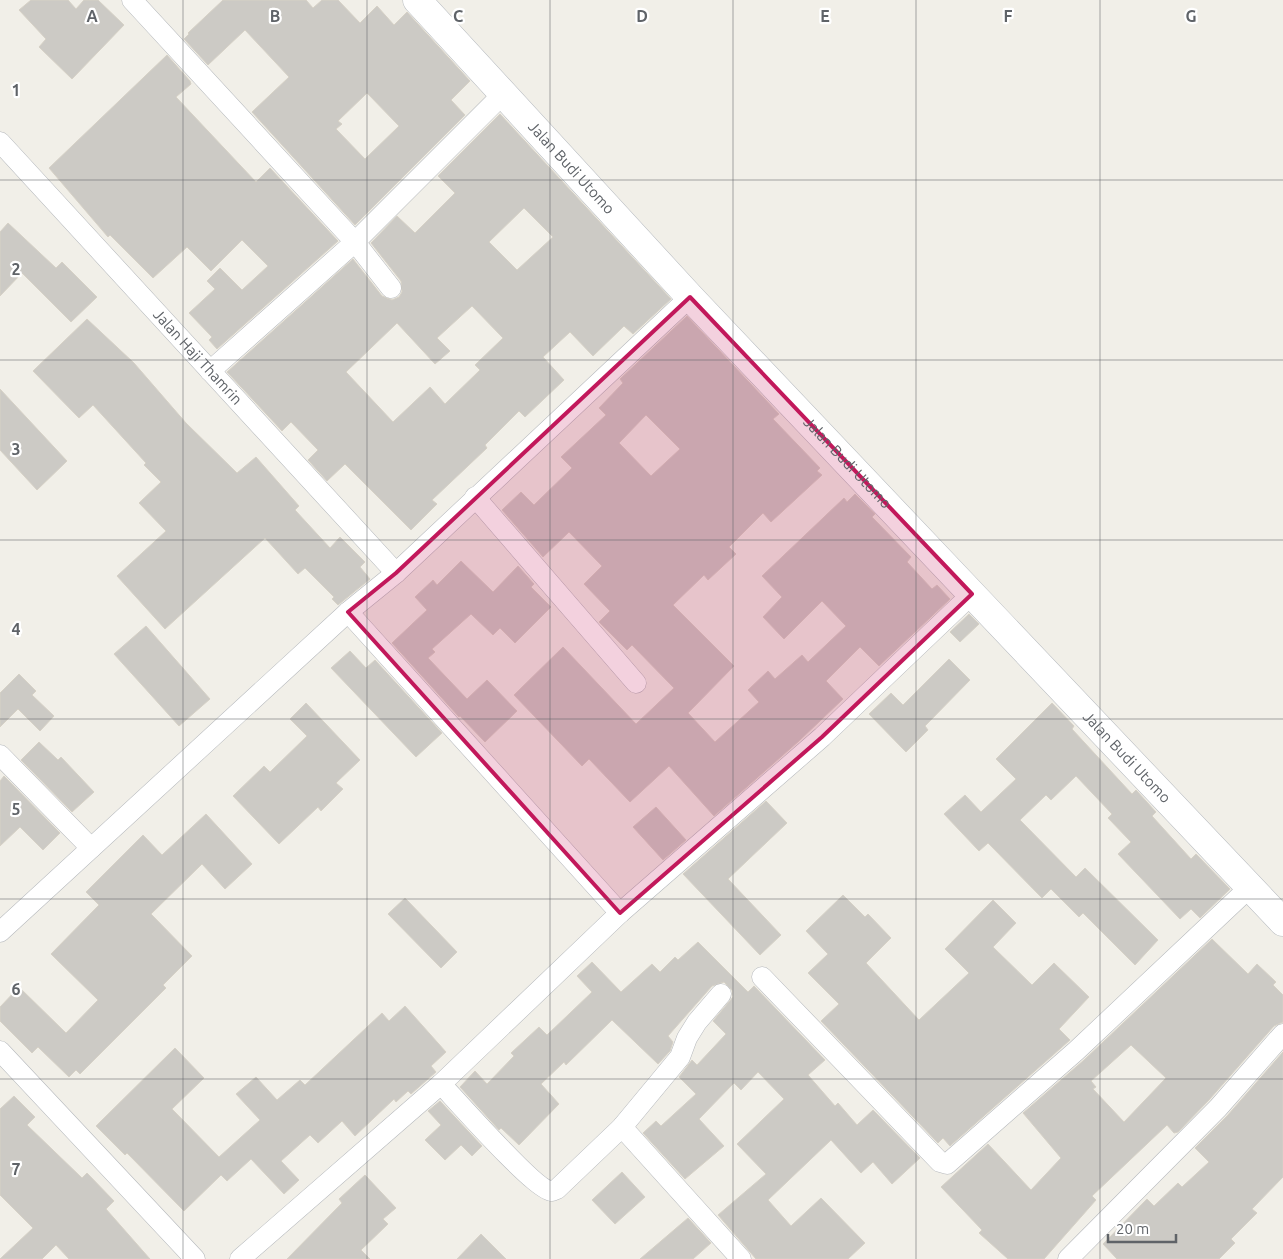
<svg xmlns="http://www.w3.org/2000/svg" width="1283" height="1259" font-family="Ubuntu,sans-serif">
	<rect width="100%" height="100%" fill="#f1efe8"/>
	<g fill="#cccac5" stroke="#d6d1c6" fill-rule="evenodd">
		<path d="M 31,0 L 68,0 L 76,9 L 84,0 L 98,0 L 124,25 L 72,79 L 39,47 L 46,39 L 19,10 Z"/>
		<path d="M 223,0 L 306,0 L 313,8 L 322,0 L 338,0 L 360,23 L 377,6 L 394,25 L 407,12 L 470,81 L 451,100 L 465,115 L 355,225 L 252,112 L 289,77 L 245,30 L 208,65 L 184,39 L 189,34 L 188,33 ZM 367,93 L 399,126 L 365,159 L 336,129 L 342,124 L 338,121 Z"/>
		<path d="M 167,55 L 190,81 L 191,84 L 176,97 L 256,182 L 270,168 L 338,241 L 217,349 L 209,340 L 212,337 L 189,313 L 215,289 L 207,281 L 220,268 L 242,290 L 268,266 L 242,240 L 211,271 L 187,247 L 153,278 L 110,235 L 108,237 L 49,168 Z"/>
		<path d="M 500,114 L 671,299 L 633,334 L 624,326 L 593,356 L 570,332 L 543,357 L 564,380 L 525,417 L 519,411 L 485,445 L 487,448 L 432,500 L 437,504 L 411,530 L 345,464 L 327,481 L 308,460 L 318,450 L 291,422 L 282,431 L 227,372 L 353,259 L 382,296 L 392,300 L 399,297 L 402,292 L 401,281 L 371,243 L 397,216 L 415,233 L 455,193 L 438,176 ZM 524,208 L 553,237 L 517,270 L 489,242 ZM 472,306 L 503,338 L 475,365 L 480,370 L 445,404 L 430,387 L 393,422 L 346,372 L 397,323 L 435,364 L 450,351 L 437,338 Z"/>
		<path d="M 8,223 L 56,268 L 62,262 L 97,297 L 71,322 L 22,273 L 0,296 L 0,232 Z"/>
		<path d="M 687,316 L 779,414 L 773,419 L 820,468 L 817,471 L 822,475 L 771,522 L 763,513 L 729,547 L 736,554 L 708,580 L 704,575 L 673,605 L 734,666 L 688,713 L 715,742 L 759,702 L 748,690 L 768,671 L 775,679 L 802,655 L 808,662 L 846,626 L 822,601 L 784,639 L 763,617 L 782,597 L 762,576 L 844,498 L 847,502 L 855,494 L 875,514 L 872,517 L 911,557 L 907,562 L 932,589 L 937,585 L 950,599 L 879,666 L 860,647 L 826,681 L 843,699 L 799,741 L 714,816 L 669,766 L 630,802 L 589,759 L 582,766 L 514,695 L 563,647 L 636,724 L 674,688 L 632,645 L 627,650 L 599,622 L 610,611 L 584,584 L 602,566 L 569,532 L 543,557 L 502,510 L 521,492 L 534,505 L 572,468 L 561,457 L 606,415 L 599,408 L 623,383 L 620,379 ZM 646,415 L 680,449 L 651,476 L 619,443 Z"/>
		<path d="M 87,319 L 134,363 L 186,423 L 237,473 L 256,457 L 299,506 L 295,510 L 330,548 L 340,537 L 365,562 L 360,567 L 370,579 L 338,605 L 332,599 L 334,597 L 305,568 L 298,574 L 265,538 L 165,629 L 117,576 L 166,531 L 139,503 L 161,482 L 144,465 L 146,463 L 93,405 L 79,418 L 33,371 Z"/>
		<path d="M 0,389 L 67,461 L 37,490 L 0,450 Z"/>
		<path d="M 461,561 L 493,592 L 518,566 L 534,584 L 531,587 L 551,607 L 515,643 L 500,628 L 493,635 L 471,614 L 432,649 L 435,652 L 428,658 L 467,699 L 487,680 L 517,711 L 485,742 L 460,716 L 459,717 L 392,643 L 427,610 L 415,597 L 433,580 L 437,585 Z"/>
		<path d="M 969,614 L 979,624 L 960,642 L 950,632 Z"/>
		<path d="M 146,626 L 210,699 L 179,726 L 114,654 Z"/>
		<path d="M 350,651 L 366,668 L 375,660 L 442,733 L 416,757 L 331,668 Z"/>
		<path d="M 949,659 L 970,680 L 925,726 L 928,730 L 906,752 L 869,714 L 891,693 L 903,705 Z"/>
		<path d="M 19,674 L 36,691 L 32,695 L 54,716 L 40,731 L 18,709 L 0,727 L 0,693 Z"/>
		<path d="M 306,703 L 360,760 L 336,783 L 343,789 L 321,811 L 318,807 L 279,844 L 233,796 L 264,766 L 270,772 L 307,736 L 290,719 Z"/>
		<path d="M 1052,703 L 1074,726 L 1072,729 L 1132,794 L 1136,790 L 1156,812 L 1152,816 L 1191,859 L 1196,854 L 1230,889 L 1200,918 L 1191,909 L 1180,919 L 1118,854 L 1131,842 L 1108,818 L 1112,814 L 1076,776 L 1051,800 L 1046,795 L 1020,820 L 1076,877 L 1085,868 L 1158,940 L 1135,965 L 1083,913 L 1079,917 L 1051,889 L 1042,898 L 988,843 L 979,851 L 944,814 L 965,795 L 981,812 L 1016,779 L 996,759 Z"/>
		<path d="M 39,742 L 58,760 L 61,757 L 94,792 L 72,812 L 21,760 Z"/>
		<path d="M 4,776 L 60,833 L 43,850 L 20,827 L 0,846 L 0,781 Z"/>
		<path d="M 766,801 L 787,823 L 728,879 L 781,935 L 760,955 L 683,874 Z"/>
		<path d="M 656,807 L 686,840 L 663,860 L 633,827 Z"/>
		<path d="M 206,814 L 252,864 L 225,889 L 202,864 L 151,914 L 192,956 L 163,985 L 166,988 L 80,1074 L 76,1070 L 69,1077 L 38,1047 L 32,1053 L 0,1021 L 0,1007 L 19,987 L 66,1033 L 98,1000 L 51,954 L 99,905 L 86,892 L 143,835 L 162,855 Z"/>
		<path d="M 843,895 L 865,917 L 868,914 L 891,938 L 866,963 L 919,1020 L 969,973 L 945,949 L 993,900 L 1016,923 L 993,947 L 1032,985 L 1054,963 L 1089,997 L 1059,1029 L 1070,1040 L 950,1146 L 943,1138 L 938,1143 L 821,1021 L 839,1004 L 808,973 L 828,954 L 806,931 Z"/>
		<path d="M 405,898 L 457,952 L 441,968 L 388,914 Z"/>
		<path d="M 1212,939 L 1248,974 L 1257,964 L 1276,982 L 1273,985 L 1283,995 L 1283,1022 L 1274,1026 L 1209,1100 L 1178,1132 L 1174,1133 L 1167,1125 L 1092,1196 L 1096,1200 L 1044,1259 L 1008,1259 L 979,1233 L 982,1230 L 941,1187 L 988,1144 L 1031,1190 L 1061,1158 L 1023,1113 L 1084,1060 ZM 1131,1045 L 1166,1078 L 1124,1122 L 1093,1089 L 1096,1087 L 1091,1081 Z"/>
		<path d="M 698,942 L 748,992 L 754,986 L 825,1060 L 808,1075 L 835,1106 L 838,1103 L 857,1125 L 873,1110 L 920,1158 L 892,1184 L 873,1162 L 861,1173 L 831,1140 L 768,1200 L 791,1226 L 821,1198 L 865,1243 L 848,1259 L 756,1259 L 718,1215 L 766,1174 L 737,1144 L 784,1099 L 758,1072 L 741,1090 L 734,1083 L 699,1119 L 724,1146 L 685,1179 L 643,1133 L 656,1121 L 661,1126 L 696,1094 L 679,1077 L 692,1060 L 697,1065 L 726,1034 L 713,1021 L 733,997 L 732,990 L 724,982 L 712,986 L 668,1036 L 673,1042 L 670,1051 L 658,1064 L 612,1020 L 566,1065 L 564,1062 L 541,1084 L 559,1104 L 519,1145 L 501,1128 L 499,1130 L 460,1087 L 475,1071 L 487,1084 L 514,1056 L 511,1053 L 539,1027 L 547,1035 L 592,992 L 577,976 L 592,962 L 621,992 L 652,964 L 660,972 L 675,957 L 678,960 Z"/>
		<path d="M 405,1006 L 446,1052 L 431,1066 L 436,1072 L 411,1094 L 408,1091 L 396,1102 L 394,1099 L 355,1136 L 342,1121 L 318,1143 L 310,1135 L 281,1161 L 299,1180 L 284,1194 L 251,1159 L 227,1181 L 221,1175 L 184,1211 L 127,1153 L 125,1155 L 96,1126 L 175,1048 L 204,1078 L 172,1109 L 219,1157 L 260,1120 L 236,1094 L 256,1077 L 277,1100 L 300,1080 L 305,1085 L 382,1013 L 389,1021 Z"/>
		<path d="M 1283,1052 L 1283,1177 L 1252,1209 L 1257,1213 L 1231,1239 L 1235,1243 L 1219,1259 L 1117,1259 L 1103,1244 L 1147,1199 L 1154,1206 L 1178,1183 L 1182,1187 L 1209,1162 L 1195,1148 L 1227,1116 Z"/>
		<path d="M 14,1096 L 35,1117 L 27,1125 L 82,1178 L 87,1173 L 114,1201 L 106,1209 L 150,1259 L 69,1259 L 56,1245 L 42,1259 L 0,1259 L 33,1228 L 0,1195 L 0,1109 Z"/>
		<path d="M 440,1101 L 482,1146 L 472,1156 L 461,1145 L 445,1160 L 425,1140 L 441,1125 L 428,1111 Z"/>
		<path d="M 622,1172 L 645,1197 L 615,1224 L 592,1200 Z"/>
		<path d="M 365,1175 L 396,1208 L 383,1219 L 388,1224 L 361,1250 L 370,1259 L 287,1259 L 342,1203 L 339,1199 Z"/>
		<path d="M 688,1218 L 711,1243 L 693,1259 L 640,1259 Z"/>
		<path d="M 481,1234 L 506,1259 L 457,1259 Z"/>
	</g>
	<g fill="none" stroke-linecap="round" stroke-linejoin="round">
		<defs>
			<g id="street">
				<path d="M 132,0 L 355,242 L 391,288"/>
				<path id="s1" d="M 0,142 L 396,573"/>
				<path d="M 210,371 L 355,242 L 503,94"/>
				<path d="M 475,497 L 636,683"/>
				<path d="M 348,612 L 620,913"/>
				<path d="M 0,755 L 91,848"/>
				<path d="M 0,932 L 348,612 L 396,573 L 690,297"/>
				<path d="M 762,977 L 940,1162 L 947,1164 L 1076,1051 L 1250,887"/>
				<path d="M 0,1051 L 195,1259"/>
				<path d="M 441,1084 C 457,1101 536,1191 552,1191 L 557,1189 L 622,1127 L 680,1057 L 687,1038 L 697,1022 L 721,994"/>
				<path d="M 622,1127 L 741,1259"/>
				<path d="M 240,1259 L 441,1084 L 620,913 L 822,737 L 972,594"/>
				<path d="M 1068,1259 L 1218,1108 L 1283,1034"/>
			</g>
			<g id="secondary">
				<path id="s2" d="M 417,0 L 690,297 L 1283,922"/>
			</g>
		</defs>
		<use href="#street" stroke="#b5b8bc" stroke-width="21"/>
		<use href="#secondary" stroke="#b6babf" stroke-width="29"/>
		<use href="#street" stroke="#fff" stroke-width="20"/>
		<use href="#secondary" stroke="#fff" stroke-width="28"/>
	</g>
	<path fill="#c2185b" fill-opacity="0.2" stroke="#c2185b" stroke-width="4" stroke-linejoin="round" d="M 690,297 L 972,594 L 822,737 L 620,913 L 348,612 L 396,573 Z"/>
	<path fill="none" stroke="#5f6368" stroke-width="1" stroke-opacity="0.55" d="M 183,0 L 183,1259M 367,0 L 367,1259M 550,0 L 550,1259M 733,0 L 733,1259M 916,0 L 916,1259M 1100,0 L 1100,1259M 0,180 L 1283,180M 0,360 L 1283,360M 0,540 L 1283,540M 0,719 L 1283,719M 0,899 L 1283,899M 0,1079 L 1283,1079"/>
	<g text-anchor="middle" stroke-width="4.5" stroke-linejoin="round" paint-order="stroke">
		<g font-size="15" fill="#5f6368" stroke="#fff">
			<text dy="5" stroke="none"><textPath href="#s2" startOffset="228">Jalan Budi Utomo</textPath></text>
			<text dy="5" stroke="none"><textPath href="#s1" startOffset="292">Jalan Haji Thamrin</textPath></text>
			<text dy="5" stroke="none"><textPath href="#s2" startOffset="632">Jalan Budi Utomo</textPath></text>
			<text dy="5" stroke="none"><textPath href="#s2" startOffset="1038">Jalan Budi Utomo</textPath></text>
		</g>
	</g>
	<g font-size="16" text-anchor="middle" font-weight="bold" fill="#5f6368" stroke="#fff" stroke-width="4.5" stroke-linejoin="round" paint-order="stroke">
		<text x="92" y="22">A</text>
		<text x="275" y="22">B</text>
		<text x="458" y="22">C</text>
		<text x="642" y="22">D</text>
		<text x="825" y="22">E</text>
		<text x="1008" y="22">F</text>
		<text x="1191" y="22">G</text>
		<text x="16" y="96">1</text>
		<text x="16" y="275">2</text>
		<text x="16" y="455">3</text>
		<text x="16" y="635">4</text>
		<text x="16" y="815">5</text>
		<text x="16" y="995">6</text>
		<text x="16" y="1175">7</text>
	</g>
	<path d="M1108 1234v8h68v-8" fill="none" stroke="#5f6368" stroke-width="2.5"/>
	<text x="1116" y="1234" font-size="15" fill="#5f6368" stroke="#ffffff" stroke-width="4" paint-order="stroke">20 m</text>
</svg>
